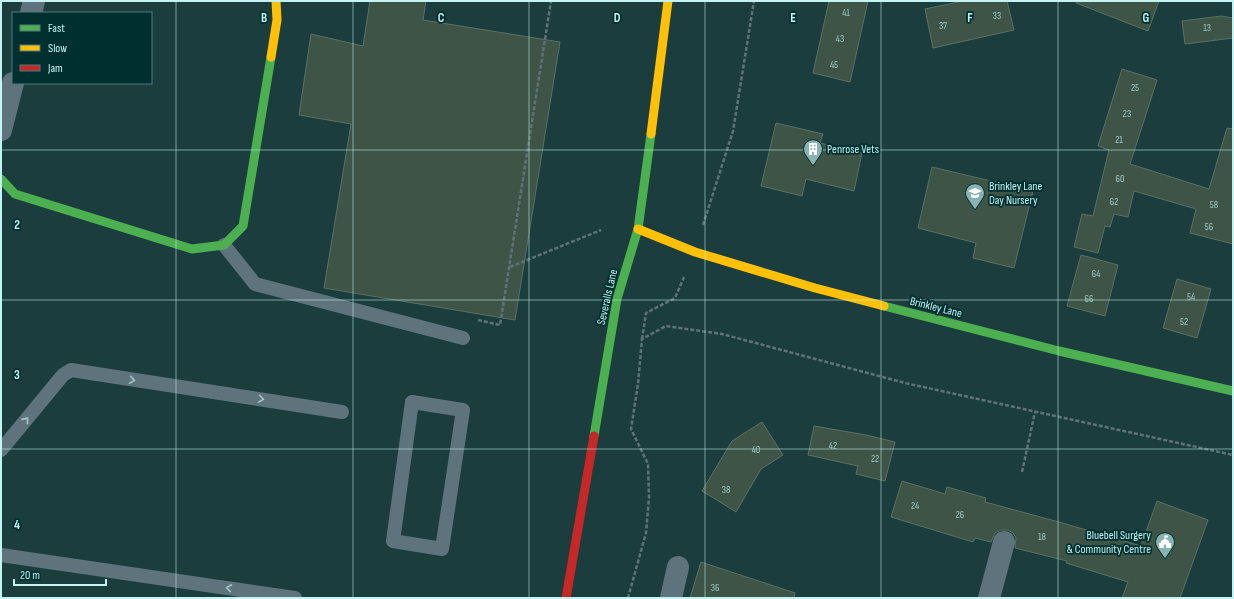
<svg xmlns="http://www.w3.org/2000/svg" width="1234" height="599" font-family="'Sofia Sans Condensed',sans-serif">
	<rect width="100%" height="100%" fill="#1c3d3d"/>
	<g fill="#3d5447" stroke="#5a7165">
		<path d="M 370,1 L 426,1 L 423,20 L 560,42 L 515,320 L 324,288 L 351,124 L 299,115 L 311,34 L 363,46 Z"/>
		<path d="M 829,1 L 868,1 L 850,82 L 813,73 Z"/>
		<path d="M 963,1 L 1007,1 L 1014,30 L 933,48 L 925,9 Z"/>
		<path d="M 1077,1 L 1159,1 L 1148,31 L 1076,3 Z"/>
		<path d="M 1221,16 L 1233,18 L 1233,38 L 1185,44 L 1182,21 Z"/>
		<path d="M 1122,69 L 1157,80 L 1130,164 L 1209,189 L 1227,128 L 1233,129 L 1233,244 L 1190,233 L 1196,209 L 1134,191 L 1128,217 L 1114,214 L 1110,227 L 1105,226 L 1098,253 L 1074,247 L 1082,214 L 1093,216 L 1109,150 L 1098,146 Z"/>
		<path d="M 776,123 L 823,134 L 820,143 L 862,153 L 854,191 L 806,179 L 802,196 L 761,186 Z"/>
		<path d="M 932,167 L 1033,191 L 1014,268 L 973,258 L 976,243 L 918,228 Z"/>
		<path d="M 1081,255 L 1118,265 L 1105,316 L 1067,306 Z"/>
		<path d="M 1177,279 L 1211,289 L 1197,338 L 1163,328 Z"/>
		<path d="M 762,422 L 783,455 L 761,469 L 736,512 L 702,491 L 732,441 Z"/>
		<path d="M 814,426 L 866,435 L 895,442 L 885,481 L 856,474 L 858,466 L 808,455 Z"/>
		<path d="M 902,481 L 945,494 L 947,487 L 986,498 L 985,502 L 1059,522 L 1141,546 L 1157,501 L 1208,520 L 1180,598 L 1122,598 L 1128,582 L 1066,563 L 1067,561 L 1015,548 L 1016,538 L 1013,533 L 1008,530 L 1001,530 L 995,533 L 991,542 L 975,538 L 973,542 L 891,517 Z"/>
		<path d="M 701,562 L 795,593 L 794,598 L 690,598 Z"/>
	</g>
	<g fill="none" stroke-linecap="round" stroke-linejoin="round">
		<g stroke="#5d7378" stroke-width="2.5" stroke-dasharray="4 2" stroke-linecap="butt">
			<path d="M 703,225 L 733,131 L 754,1"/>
			<path d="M 510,267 L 601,230"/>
			<path d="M 478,320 L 500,325 L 551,1"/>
			<path d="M 642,339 L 646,313 L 675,298 L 684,277"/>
			<path d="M 1022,472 L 1035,412"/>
			<path d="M 628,598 L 646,533 L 649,498 L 648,464 L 631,429 L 638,384 L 642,339 L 666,326 L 722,334 L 905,383 L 1233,455"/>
		</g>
		<g stroke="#5f737d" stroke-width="14">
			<path d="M 224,245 L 255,284 L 463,338"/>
			<path d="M 412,402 L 463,410 L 442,549 L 393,541 Z"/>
			<path d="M 1,450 L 63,375 L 71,370 L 342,412"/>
			<path d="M 1,555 L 295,598"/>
		</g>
		<g stroke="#5f737d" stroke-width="22">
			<path d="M 31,13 L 34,1"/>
			<path d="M 1,130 L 13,83"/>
			<path d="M 671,598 L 678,567"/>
			<path d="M 989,598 L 1004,542"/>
		</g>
		<g stroke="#4caf50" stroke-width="9">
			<path d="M 1,179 L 15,194 L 192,249 L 224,245 L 243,226 L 271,57"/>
			<path d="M 884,306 L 1059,351 L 1233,391"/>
			<path d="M 594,436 L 617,299 L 638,229 L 651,134"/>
		</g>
		<g stroke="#ffc107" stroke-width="9">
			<path d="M 271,57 L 277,20 L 276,1"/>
			<path d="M 651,134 L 668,1"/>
			<path d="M 638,229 L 695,252 L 815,288 L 884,306"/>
		</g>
		<path stroke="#c62828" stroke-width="9" d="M 566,598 L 594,436"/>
	</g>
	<defs><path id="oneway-chevron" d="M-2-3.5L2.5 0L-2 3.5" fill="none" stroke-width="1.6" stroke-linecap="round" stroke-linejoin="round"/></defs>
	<g stroke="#a1c6ca">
		<use href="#oneway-chevron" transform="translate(132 380) rotate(8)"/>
		<use href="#oneway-chevron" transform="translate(261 399) rotate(9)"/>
		<use href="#oneway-chevron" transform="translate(26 420) rotate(-51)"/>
		<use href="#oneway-chevron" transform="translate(229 588) rotate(-172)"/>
	</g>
	<path fill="none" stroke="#c4f3f3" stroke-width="1" stroke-opacity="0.55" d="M 176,1 L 176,598M 353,1 L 353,598M 529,1 L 529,598M 705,1 L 705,598M 881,1 L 881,598M 1058,1 L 1058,598M 1,150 L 1233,150M 1,300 L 1233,300M 1,449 L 1233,449"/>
	<defs>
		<symbol id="building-pin" viewBox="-11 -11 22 30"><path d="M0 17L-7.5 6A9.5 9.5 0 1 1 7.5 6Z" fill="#89b3b3" stroke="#002f2f"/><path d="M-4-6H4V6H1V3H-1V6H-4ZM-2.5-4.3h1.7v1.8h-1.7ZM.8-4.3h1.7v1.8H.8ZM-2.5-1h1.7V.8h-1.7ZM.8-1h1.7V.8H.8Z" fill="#fff"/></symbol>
		<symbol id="school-pin" viewBox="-11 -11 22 30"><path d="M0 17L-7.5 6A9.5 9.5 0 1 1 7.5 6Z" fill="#89b3b3" stroke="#002f2f"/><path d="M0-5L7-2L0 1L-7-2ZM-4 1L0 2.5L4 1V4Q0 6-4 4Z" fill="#fff"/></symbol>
		<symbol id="civic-pin" viewBox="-11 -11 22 30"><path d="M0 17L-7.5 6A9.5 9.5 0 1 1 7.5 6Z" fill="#89b3b3" stroke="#002f2f"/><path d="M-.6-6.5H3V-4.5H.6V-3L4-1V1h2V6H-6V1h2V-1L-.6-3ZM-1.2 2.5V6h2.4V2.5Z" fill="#fff"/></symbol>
	</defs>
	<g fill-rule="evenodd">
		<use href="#building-pin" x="802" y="138" width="22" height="30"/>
		<use href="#school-pin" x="964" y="182" width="22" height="30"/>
		<use href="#civic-pin" x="1154" y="531" width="22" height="30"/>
	</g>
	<g text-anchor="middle" stroke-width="3.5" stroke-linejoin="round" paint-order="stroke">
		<g font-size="10" fill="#a2cbc8">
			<text x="846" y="16">41</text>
			<text x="997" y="19">33</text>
			<text x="943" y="29">37</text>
			<text x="1207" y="31">13</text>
			<text x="840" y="42">43</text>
			<text x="834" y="68">45</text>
			<text x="1135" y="91">25</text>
			<text x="1127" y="117">23</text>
			<text x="1119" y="143">21</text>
			<text x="1120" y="182">60</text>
			<text x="1114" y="205">62</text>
			<text x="1214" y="208">58</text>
			<text x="1209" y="230">56</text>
			<text x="1096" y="277">64</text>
			<text x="1191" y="300">54</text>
			<text x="1089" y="302">66</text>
			<text x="1184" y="325">52</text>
			<text x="833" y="449">42</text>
			<text x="756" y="453">40</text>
			<text x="875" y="462">22</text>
			<text x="726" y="493">38</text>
			<text x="915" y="509">24</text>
			<text x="960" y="518">26</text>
			<text x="1042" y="540">18</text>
			<text x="715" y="591">36</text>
		</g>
		<g font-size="12" fill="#c4f3f3" stroke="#002f2f" text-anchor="start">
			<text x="827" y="153">Penrose Vets</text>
			<text x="989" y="190">Brinkley Lane<tspan x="989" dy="14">Day Nursery</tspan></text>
			<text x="1151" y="539" text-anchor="end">Bluebell Surgery<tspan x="1151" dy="14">&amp; Community Centre</tspan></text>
		</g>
		<g font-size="12" fill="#c4f3f3" stroke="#002f2f">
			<text transform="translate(607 297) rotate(-77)" y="4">Severalls Lane</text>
			<text transform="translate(936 307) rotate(14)" y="4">Brinkley Lane</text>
		</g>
	</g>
	<g font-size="13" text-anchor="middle" font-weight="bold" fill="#c4f3f3" stroke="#002f2f" stroke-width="3.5" stroke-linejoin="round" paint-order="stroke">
		<text x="264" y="22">B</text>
		<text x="441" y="22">C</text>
		<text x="617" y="22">D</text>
		<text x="793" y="22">E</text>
		<text x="970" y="22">F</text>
		<text x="1146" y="22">G</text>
		<text x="17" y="229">2</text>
		<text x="17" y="379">3</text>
		<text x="17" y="529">4</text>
	</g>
	<rect width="1234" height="599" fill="none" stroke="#c4f3f3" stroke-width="4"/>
	<rect x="12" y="12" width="140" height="72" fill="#002f2f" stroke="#4e7d7d"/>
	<rect x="20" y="25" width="20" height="6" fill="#4caf50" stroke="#4e7d7d"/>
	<text x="48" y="32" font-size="12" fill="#c4f3f3">Fast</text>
	<rect x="20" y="45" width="20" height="6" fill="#ffc107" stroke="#4e7d7d"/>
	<text x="48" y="52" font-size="12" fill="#c4f3f3">Slow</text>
	<rect x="20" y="65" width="20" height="6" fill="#c62828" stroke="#4e7d7d"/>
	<text x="48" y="72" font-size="12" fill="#c4f3f3">Jam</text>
	<path d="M14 579v6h92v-6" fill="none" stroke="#c4f3f3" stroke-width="2"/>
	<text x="20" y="579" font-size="12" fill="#c4f3f3" stroke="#002f2f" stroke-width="3" paint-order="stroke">20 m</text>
</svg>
